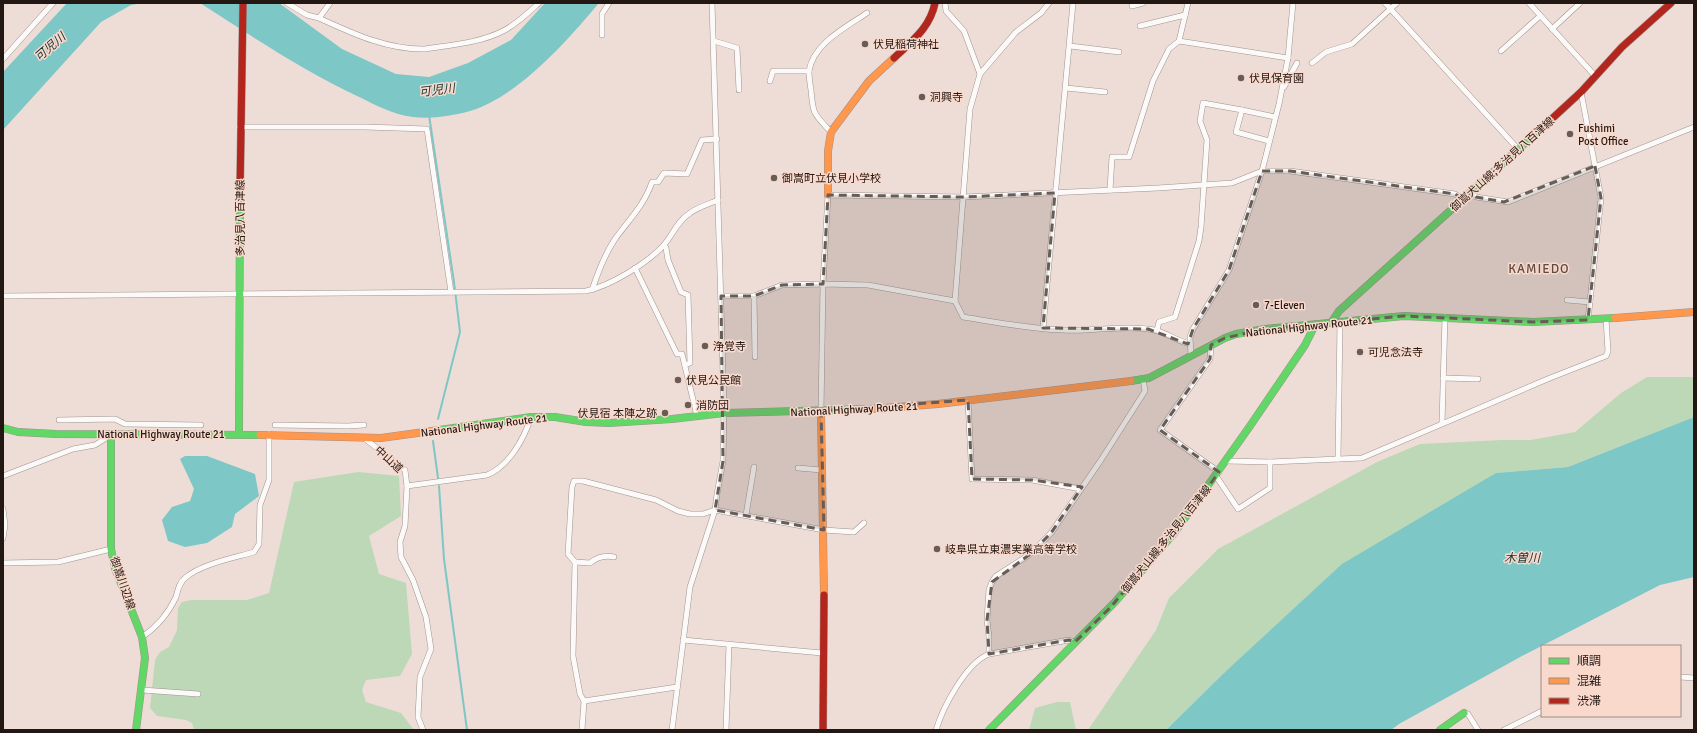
<svg xmlns="http://www.w3.org/2000/svg" width="1697" height="733" font-family="Signika,'Noto Sans JP',sans-serif">
	<rect width="100%" height="100%" fill="#eeddd6"/>
	<g fill="#bdd8b6">
		<path d="M 1647,377 L 1694,377 L 1694,417 L 1568,467 L 1496,473 L 1224,673 L 1166,730 L 1088,730 L 1156,630 L 1169,598 L 1218,549 L 1377,462 L 1420,444 L 1502,440 L 1531,440 L 1575,432 L 1621,393 Z"/>
		<path d="M 358,472 L 399,476 L 401,516 L 369,536 L 379,574 L 406,583 L 412,654 L 400,676 L 366,680 L 362,690 L 366,702 L 401,713 L 414,730 L 194,730 L 192,723 L 186,720 L 157,716 L 150,708 L 155,660 L 160,652 L 169,647 L 177,630 L 178,608 L 182,602 L 191,600 L 247,600 L 269,593 L 294,482 Z"/>
		<path d="M 1057,702 L 1070,702 L 1076,730 L 1029,730 L 1035,708 Z"/>
	</g>
	<g fill="#7dc7c7">
		<path d="M 67,3 L 143,3 L 131,5 L 101,22 L 3,130 L 3,72 Z"/>
		<path d="M 200,3 L 279,3 L 342,49 L 396,74 L 429,77 L 468,63 L 511,40 L 545,3 L 599,3 C 567,41 519,96 470,111 C 452,116 432,119 413,117 C 393,115 374,104 357,96 C 302,70 251,36 200,3 Z"/>
		<path d="M 1694,417 L 1694,577 L 1660,585 L 1522,656 L 1399,724 L 1391,730 L 1166,730 L 1224,673 L 1342,564 L 1496,473 L 1568,467 Z"/>
		<path d="M 185,456 L 207,456 L 255,474 L 259,496 L 235,514 L 232,527 L 207,543 L 185,547 L 168,541 L 162,520 L 172,507 L 190,501 L 194,489 L 180,459 Z"/>
	</g>
	<g fill="none" stroke-linecap="round" stroke-linejoin="round">
		<g stroke="#7dc7c7" stroke-width="2">
			<path d="M 429,115 L 454,282 L 460,332 L 438,419"/>
			<path d="M 433,441 L 438,478"/>
			<path d="M 439,486 L 444,559 L 467,730"/>
		</g>
		<defs>
			<g id="street">
				<path d="M 287,3 L 307,15 L 319,18 L 330,3"/>
				<path d="M 945,3 L 946,11 L 964,31 L 980,74"/>
				<path d="M 1049,3 L 1041,13 L 1016,32 L 980,74 L 970,109 L 955,301 L 963,317 C 996,322 1029,329 1063,330 C 1091,332 1119,325 1148,329 C 1164,330 1175,341 1190,344"/>
				<path d="M 1385,3 L 1518,149"/>
				<path d="M 1529,3 L 1596,77"/>
				<path d="M 1132,6 L 1143,3"/>
				<path d="M 319,18 C 352,33 387,50 425,49 C 450,45 480,43 503,31 C 517,24 528,13 539,3"/>
				<path d="M 1140,26 L 1185,15"/>
				<path d="M 1552,29 L 1580,3"/>
				<path d="M 602,35 L 602,14 L 609,3"/>
				<path d="M 714,41 L 737,48 L 739,90"/>
				<path d="M 1179,41 L 1288,58"/>
				<path d="M 1070,46 L 1119,52"/>
				<path d="M 1501,51 L 1540,16"/>
				<path d="M 3,59 L 53,3"/>
				<path d="M 1312,63 L 1326,52 L 1352,44 L 1397,3"/>
				<path d="M 770,81 L 773,71 L 809,71"/>
				<path d="M 1284,87 L 1297,63"/>
				<path d="M 1066,88 L 1105,92"/>
				<path d="M 1581,92 L 1601,198 L 1588,320"/>
				<path d="M 240,127 L 365,127 L 427,129 L 451,292"/>
				<path d="M 831,132 C 814,114 813,115 811,90 C 810,84 809,77 809,71 C 813,44 846,27 867,13"/>
				<path d="M 1269,141 L 1236,132 L 1242,110 L 1275,117"/>
				<path d="M 1110,190 L 1112,157 L 1129,157 L 1153,81 L 1169,49 L 1179,41 L 1188,3"/>
				<path d="M 1470,192 L 1476,197 L 1508,202 L 1694,127"/>
				<path d="M 664,245 L 666,248 L 668,260 L 681,292 L 688,295 L 690,363 L 685,365"/>
				<path d="M 635,268 L 677,354 L 682,354 L 697,416"/>
				<path d="M 592,290 C 598,272 605,254 615,239 C 628,221 645,204 652,182 L 658,182 L 664,173 L 687,174 L 702,140 L 717,139"/>
				<path d="M 3,296 L 586,291 C 610,286 646,264 663,246 C 673,235 677,221 690,213 C 698,207 709,204 718,200"/>
				<path d="M 721,296 L 754,296 L 782,285 L 823,284 L 868,285 L 955,301"/>
				<path d="M 754,296 L 755,357"/>
				<path d="M 1567,300 L 1590,302"/>
				<path d="M 1043,328 L 1073,3"/>
				<path d="M 1157,330 L 1159,322 L 1175,317 L 1199,241 L 1201,227 L 1207,140 L 1200,121 L 1203,103 L 1242,110"/>
				<path d="M 1211,345 L 1210,359 L 1160,430 L 1219,472"/>
				<path d="M 1191,356 L 1190,337 L 1193,329 L 1229,270 L 1262,171 L 1279,104 L 1288,58 L 1293,3"/>
				<path d="M 1443,378 L 1478,379"/>
				<path d="M 968,400 L 972,479 L 1032,480 L 1081,489"/>
				<path d="M 821,411 L 823,284 L 828,195 L 964,197 L 1158,188 L 1232,183 L 1262,171 L 1290,171 L 1455,194 L 1463,199"/>
				<path d="M 59,420 L 115,419 L 125,424 L 201,425"/>
				<path d="M 1442,423 L 1445,317"/>
				<path d="M 275,425 L 348,426 L 364,425"/>
				<path d="M 364,438 L 405,470 L 407,486 L 405,526 L 400,542 L 401,557 L 413,580 L 426,617 L 431,649 L 420,677 L 418,717 L 423,730"/>
				<path d="M 1338,459 L 1340,322"/>
				<path d="M 1227,461 L 1270,462 L 1362,458 L 1550,378 L 1606,356 L 1608,351 L 1606,319"/>
				<path d="M 798,468 L 822,470"/>
				<path d="M 3,476 L 73,449 L 95,445 L 111,435"/>
				<path d="M 1216,476 L 1238,509 L 1270,488 L 1270,462"/>
				<path d="M 407,486 L 487,475 C 509,466 524,439 531,417"/>
				<path d="M 3,509 L 5,525 L 3,538"/>
				<path d="M 746,515 L 754,467"/>
				<path d="M 575,562 L 590,563 C 597,557 605,555 614,557"/>
				<path d="M 3,563 L 58,562 L 111,549"/>
				<path d="M 142,637 C 157,627 168,614 176,597 C 178,590 179,583 185,578 C 201,564 234,558 254,552 L 259,544 L 260,505 L 269,480 L 269,434"/>
				<path d="M 683,640 L 822,653"/>
				<path d="M 989,654 L 1069,640 L 1075,642"/>
				<path d="M 1680,677 L 1694,678"/>
				<path d="M 142,690 L 198,694"/>
				<path d="M 584,701 L 677,687"/>
				<path d="M 1464,713 L 1468,714 L 1478,730"/>
				<path d="M 582,730 L 584,701 L 580,694 L 573,656 L 575,562 L 568,554 L 572,487 L 574,481 L 583,481 L 656,500 L 678,511 L 690,514 L 703,514 L 715,510 L 824,530 L 854,532 L 864,523"/>
				<path d="M 672,730 L 690,587 L 715,510 L 717,494 L 723,461 L 724,408 L 712,3"/>
				<path d="M 726,730 L 729,645"/>
				<path d="M 936,730 C 943,707 966,663 989,654 L 989,637 L 987,620 L 989,590 L 992,582 L 996,576 L 1029,555 L 1051,533 L 1101,460 L 1145,391 L 1143,379"/>
				<path d="M 1504,730 L 1542,711"/>
			</g>
			<g id="fast">
				<path d="M 1331,323 L 1339,311 L 1544,126"/>
				<path d="M 1131,381 L 1149,378 L 1225,338 L 1236,334 L 1265,329 L 1404,316 L 1533,322 L 1615,318"/>
				<path d="M 3,428 L 18,432 L 56,434 L 260,435"/>
				<path d="M 439,430 L 531,417 L 555,417 L 586,422 L 609,423 L 672,419 L 724,413 L 871,409"/>
				<path d="M 111,434 L 111,549 L 115,568 L 142,637 L 145,658 L 136,730"/>
				<path d="M 239,434 L 240,192"/>
				<path d="M 989,730 L 1115,602 L 1175,532 L 1250,426 L 1305,345 L 1315,325"/>
				<path d="M 1440,730 L 1464,713"/>
			</g>
			<g id="slow">
				<path d="M 828,195 L 828,151 L 831,132 L 869,81 L 894,58"/>
				<path d="M 1615,318 L 1694,312"/>
				<path d="M 871,409 L 938,404 L 1131,381"/>
				<path d="M 821,411 L 824,595"/>
				<path d="M 260,435 L 381,438 L 439,430"/>
			</g>
			<g id="jam">
				<path d="M 894,58 C 912,41 930,28 935,3"/>
				<path d="M 1544,126 L 1581,92 L 1622,47 L 1671,3"/>
				<path d="M 240,192 L 243,3"/>
				<path d="M 823,730 L 824,595"/>
			</g>
		</defs>
		<use href="#street" stroke="#a0938e" stroke-width="6"/>
		<use href="#fast" stroke="#a0938e" stroke-width="8"/>
		<use href="#slow" stroke="#a0938e" stroke-width="8"/>
		<use href="#jam" stroke="#a0938e" stroke-width="8"/>
		<use href="#street" stroke="#fcfaf9" stroke-width="5"/>
		<use href="#fast" stroke="#63d668" stroke-width="7"/>
		<use href="#slow" stroke="#ff974d" stroke-width="7"/>
		<use href="#jam" stroke="#b3261e" stroke-width="7"/>
	</g>
	<path fill="#695c57" fill-opacity="0.2" stroke="#695c57" stroke-width="3" stroke-dasharray="8 5" stroke-linejoin="round" d="M 1595,166 L 1601,198 L 1588,320 L 1533,322 L 1404,316 L 1265,329 L 1225,338 L 1211,345 L 1210,359 L 1160,430 L 1219,472 L 1184,520 L 1110,608 L 1075,642 L 1069,640 L 989,654 L 987,620 L 992,582 L 1029,555 L 1051,533 L 1082,487 L 1032,480 L 972,479 L 968,400 L 821,411 L 824,530 L 715,510 L 723,461 L 721,296 L 754,296 L 782,285 L 823,284 L 828,195 L 964,197 L 1055,193 L 1043,328 L 1148,329 L 1188,344 L 1193,329 L 1229,270 L 1262,171 L 1290,171 L 1455,194 L 1463,199 L 1470,192 L 1476,197 L 1504,202 Z"/>
	<g fill="#695c57" stroke="#f8d9cc" stroke-width="1.5">
		<circle cx="865" cy="44" r="4"/>
		<circle cx="1241" cy="78" r="4"/>
		<circle cx="922" cy="97" r="4"/>
		<circle cx="1570" cy="134" r="4"/>
		<circle cx="774" cy="178" r="4"/>
		<circle cx="1256" cy="305" r="4"/>
		<circle cx="705" cy="346" r="4"/>
		<circle cx="1360" cy="352" r="4"/>
		<circle cx="678" cy="380" r="4"/>
		<circle cx="688" cy="405" r="4"/>
		<circle cx="665" cy="413" r="4"/>
		<circle cx="937" cy="549" r="4"/>
	</g>
	<g text-anchor="middle" stroke-width="3" stroke-linejoin="round" paint-order="stroke">
		<g font-size="11" fill="#221713" stroke="#f8d9cc" text-anchor="start">
			<text x="873" y="48">伏見稲荷神社</text>
			<text x="1249" y="82">伏見保育園</text>
			<text x="930" y="101">洞興寺</text>
			<text x="1578" y="132">Fushimi<tspan x="1578" dy="13">Post Office</tspan></text>
			<text x="782" y="182">御嵩町立伏見小学校</text>
			<text x="1264" y="309">7-Eleven</text>
			<text x="713" y="350">浄覚寺</text>
			<text x="1368" y="356">可児念法寺</text>
			<text x="686" y="384">伏見公民館</text>
			<text x="696" y="409">消防団</text>
			<text x="657" y="417" text-anchor="end">伏見宿 本陣之跡</text>
			<text x="945" y="553">岐阜県立東濃実業高等学校</text>
		</g>
		<g font-size="11" fill="#221713" stroke="#f8d9cc">
			<text transform="translate(1502 164) rotate(-42)" y="4">御嵩犬山線;多治見八百津線</text>
			<text transform="translate(240 218) rotate(-90)" y="4">多治見八百津線</text>
			<text transform="translate(1309 326) rotate(-6)" y="4">National Highway Route 21</text>
			<text transform="translate(854 409) rotate(-3)" y="4">National Highway Route 21</text>
			<text transform="translate(484 425) rotate(-7)" y="4">National Highway Route 21</text>
			<text x="161" y="438">National Highway Route 21</text>
			<text transform="translate(389 459) rotate(42)" y="4">中山道</text>
			<text transform="translate(1166 539) rotate(-51)" y="4">御嵩犬山線;多治見八百津線</text>
			<text transform="translate(123 583) rotate(71)" y="4">御嵩川辺線</text>
		</g>
		<g font-size="12" font-style="italic" fill="#193233" stroke="#f8d9cc">
			<text transform="translate(50 47) rotate(-41)" y="4">可児川</text>
			<text transform="translate(437 90) rotate(-7)" y="4">可児川</text>
			<text x="1522" y="562">木曽川</text>
		</g>
		<g font-size="13" letter-spacing="1" fill="#634a40" stroke="#f8d9cc">
			<text x="1539" y="273">KAMIEDO</text>
		</g>
	</g>
	<rect width="1697" height="733" fill="none" stroke="#221713" stroke-width="8"/>
	<rect x="1541" y="645" width="140" height="72" fill="#f8d9cc" stroke="#a28b82"/>
	<rect x="1549" y="658" width="20" height="6" fill="#63d668" stroke="#a28b82"/>
	<text x="1577" y="665" font-size="12" fill="#221713">順調</text>
	<rect x="1549" y="678" width="20" height="6" fill="#ff974d" stroke="#a28b82"/>
	<text x="1577" y="685" font-size="12" fill="#221713">混雑</text>
	<rect x="1549" y="698" width="20" height="6" fill="#b3261e" stroke="#a28b82"/>
	<text x="1577" y="705" font-size="12" fill="#221713">渋滞</text>
</svg>
